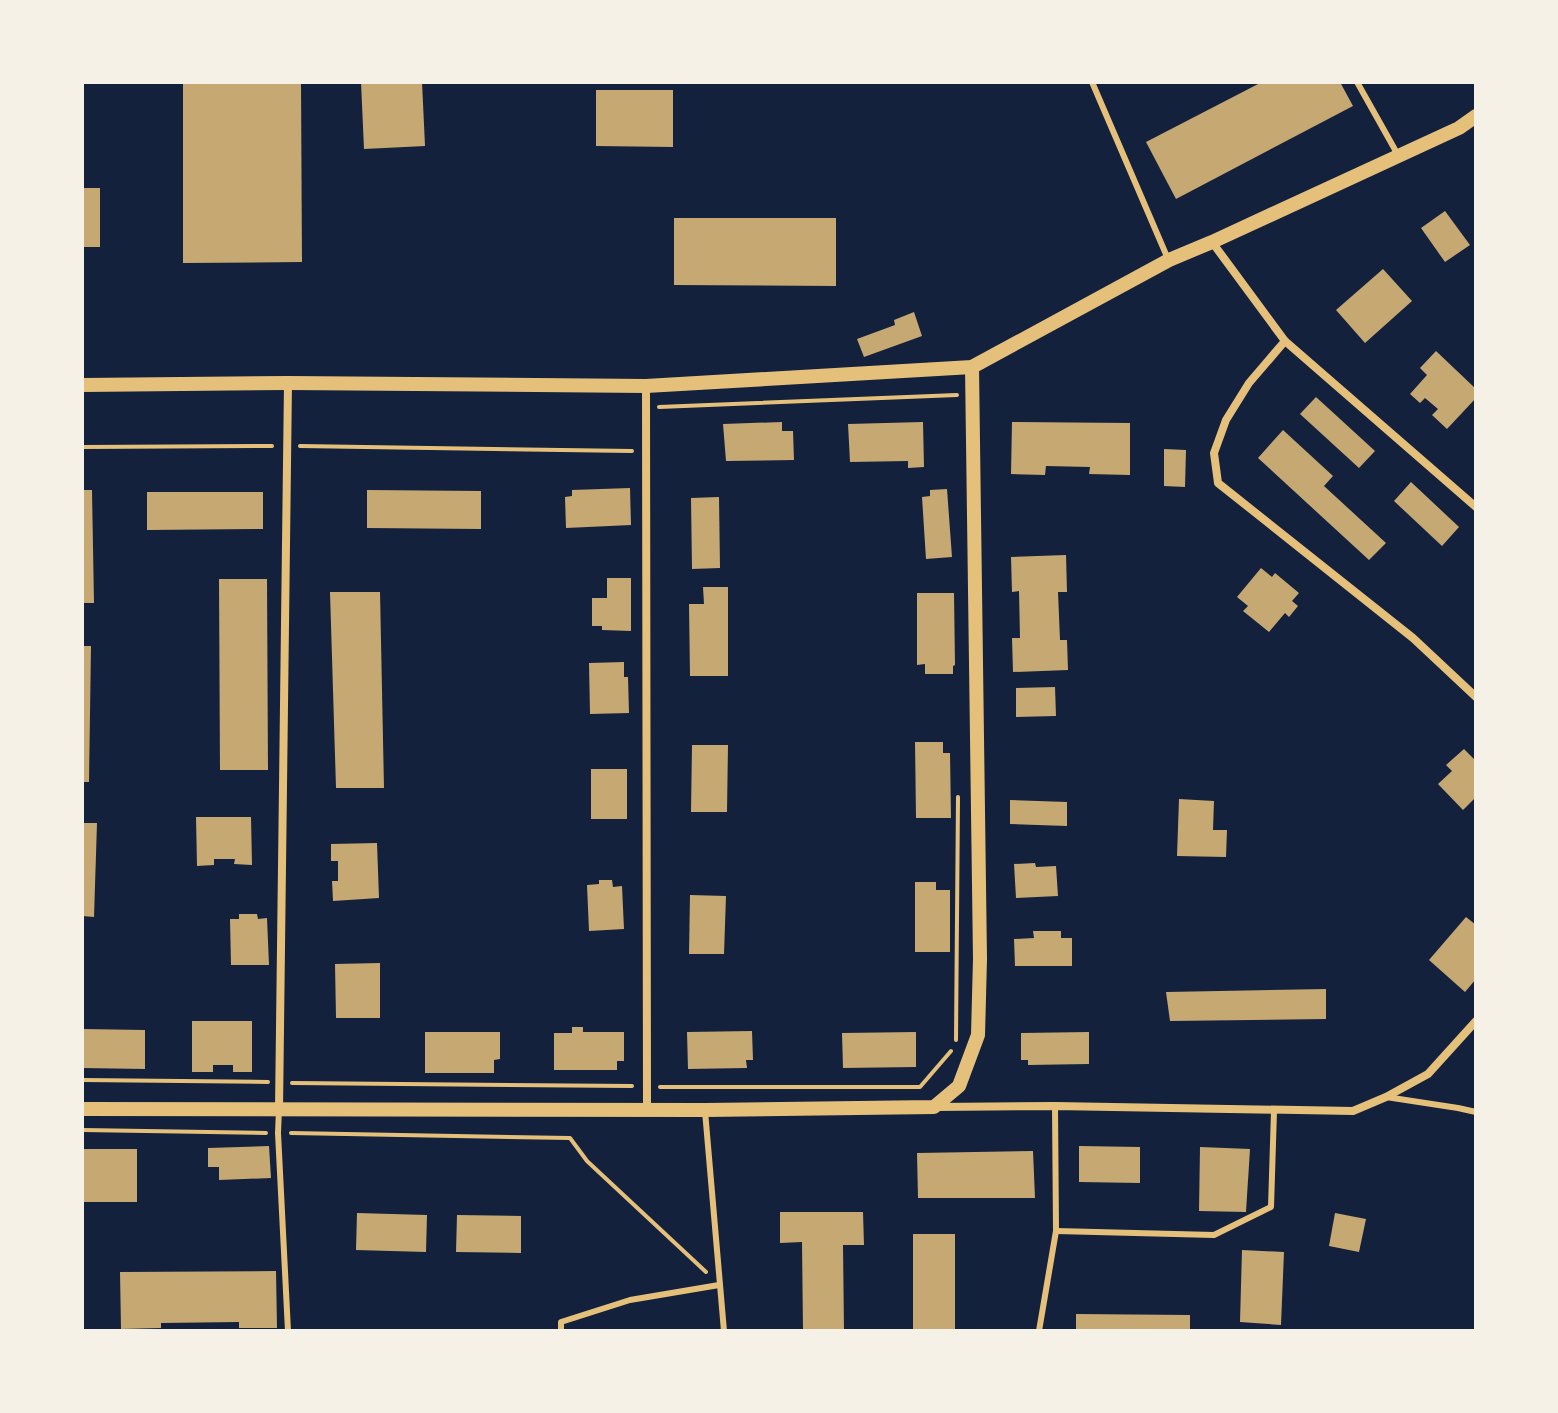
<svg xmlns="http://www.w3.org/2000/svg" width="1558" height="1413" font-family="Bitter,serif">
	<rect width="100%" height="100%" fill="#14213d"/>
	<g fill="#c6a872">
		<path d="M 183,82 L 301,82 L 302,262 L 183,263 Z"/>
		<path d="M 361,82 L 422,82 L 425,146 L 364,149 Z"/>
		<path d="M 1262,82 L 1340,82 L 1353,106 L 1176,199 L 1146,142 Z"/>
		<path d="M 596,90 L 673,90 L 673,147 L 596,146 Z"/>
		<rect x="82" y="188" width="18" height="59"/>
		<path d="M 1445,211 L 1470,245 L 1445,262 L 1421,228 Z"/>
		<path d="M 674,218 L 836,218 L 836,286 L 674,285 Z"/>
		<path d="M 1383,269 L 1412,301 L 1365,343 L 1336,310 Z"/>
		<path d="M 914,312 L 922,336 L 864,357 L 857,339 L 895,325 L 894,320 Z"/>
		<path d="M 1436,351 L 1476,389 L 1476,398 L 1447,429 L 1432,415 L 1438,409 L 1425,398 L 1420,403 L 1410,394 L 1427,375 L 1420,368 Z"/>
		<path d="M 1316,397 L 1375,451 L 1359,468 L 1300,414 Z"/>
		<path d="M 782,422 L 782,431 L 793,431 L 794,460 L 726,461 L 723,424 Z"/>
		<path d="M 923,422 L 924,467 L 908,468 L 908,461 L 850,462 L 848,424 Z"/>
		<path d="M 1012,422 L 1130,423 L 1130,475 L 1089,474 L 1090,467 L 1046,466 L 1045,475 L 1011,474 Z"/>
		<path d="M 1283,430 L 1333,476 L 1324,486 L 1386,543 L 1369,560 L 1258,458 Z"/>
		<path d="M 1164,449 L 1186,450 L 1185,487 L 1164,486 Z"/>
		<path d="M 1411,482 L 1459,527 L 1442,546 L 1394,501 Z"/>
		<path d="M 630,488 L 631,525 L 566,528 L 565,497 L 572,496 L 572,490 Z"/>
		<path d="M 947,489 L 952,557 L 926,559 L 922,497 L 930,496 L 930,490 Z"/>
		<path d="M 82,490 L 92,490 L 94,603 L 82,603 Z"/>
		<path d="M 367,490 L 481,491 L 481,529 L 367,528 Z"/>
		<path d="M 147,492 L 263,492 L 263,529 L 147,530 Z"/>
		<path d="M 719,497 L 720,568 L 692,569 L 691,498 Z"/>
		<path d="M 1066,555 L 1067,592 L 1058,592 L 1060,640 L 1067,640 L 1068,670 L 1013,672 L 1012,638 L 1020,638 L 1019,591 L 1012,592 L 1011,557 Z"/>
		<path d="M 1261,568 L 1272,577 L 1275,573 L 1299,593 L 1292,601 L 1298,606 L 1289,617 L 1285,613 L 1269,632 L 1243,611 L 1248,606 L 1237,597 Z"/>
		<path d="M 607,578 L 631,578 L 631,631 L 602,630 L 602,626 L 592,626 L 592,598 L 607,598 Z"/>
		<path d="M 219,579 L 267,579 L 268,770 L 220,770 Z"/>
		<path d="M 703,587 L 728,587 L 728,676 L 690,676 L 689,604 L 704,604 Z"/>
		<path d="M 330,592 L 380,592 L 384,788 L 336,788 Z"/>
		<path d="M 917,593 L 954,593 L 955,665 L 953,666 L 953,674 L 925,674 L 925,664 L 917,665 Z"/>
		<path d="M 82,646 L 91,646 L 89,782 L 82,782 Z"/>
		<path d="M 624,662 L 624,677 L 628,677 L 629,713 L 590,714 L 589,663 Z"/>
		<path d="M 1055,687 L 1056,716 L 1016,717 L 1016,688 Z"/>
		<path d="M 915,742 L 943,742 L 943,753 L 950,753 L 951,818 L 916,818 Z"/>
		<path d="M 692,745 L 728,745 L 727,812 L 691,812 Z"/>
		<path d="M 1464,749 L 1476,761 L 1476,797 L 1463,810 L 1438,784 L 1452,771 L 1446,765 Z"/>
		<rect x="591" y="769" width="36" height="50"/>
		<path d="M 1179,799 L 1214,801 L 1213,830 L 1227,830 L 1226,857 L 1177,856 Z"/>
		<path d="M 1010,800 L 1067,802 L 1067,826 L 1010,824 Z"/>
		<path d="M 196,817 L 251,817 L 252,865 L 234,864 L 235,859 L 214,859 L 214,865 L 197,866 Z"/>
		<path d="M 82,823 L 97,823 L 94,917 L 82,916 Z"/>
		<path d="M 377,843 L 379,898 L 333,901 L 332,881 L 338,881 L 338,861 L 331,861 L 331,844 Z"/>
		<path d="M 1035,863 L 1036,867 L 1056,866 L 1058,896 L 1016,898 L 1014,864 Z"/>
		<path d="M 599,880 L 612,880 L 613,887 L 622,886 L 624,929 L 589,931 L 587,885 L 599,884 Z"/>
		<path d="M 915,882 L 936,882 L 936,890 L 950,890 L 950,952 L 915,952 Z"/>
		<path d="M 690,895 L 726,896 L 724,954 L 689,954 Z"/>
		<path d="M 239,914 L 257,914 L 258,919 L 267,918 L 269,965 L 231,965 L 230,919 L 239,919 Z"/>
		<path d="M 1466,917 L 1476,925 L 1476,979 L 1465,992 L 1429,960 Z"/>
		<path d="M 1033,931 L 1061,931 L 1061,938 L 1072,938 L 1072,966 L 1015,966 L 1014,939 L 1034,938 Z"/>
		<path d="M 380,963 L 380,1018 L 336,1018 L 335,964 Z"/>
		<path d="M 1326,989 L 1326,1019 L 1170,1021 L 1166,992 Z"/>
		<path d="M 192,1021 L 252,1021 L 252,1072 L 233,1072 L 233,1065 L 213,1065 L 213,1072 L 192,1072 Z"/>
		<path d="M 572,1027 L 583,1027 L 583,1032 L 624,1032 L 624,1061 L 617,1061 L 617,1070 L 554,1070 L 554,1033 L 572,1033 Z"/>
		<path d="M 82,1029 L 145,1030 L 145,1069 L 82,1068 Z"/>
		<path d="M 752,1031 L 753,1060 L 746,1060 L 747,1068 L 688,1069 L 687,1032 Z"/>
		<path d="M 425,1032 L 500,1032 L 500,1059 L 494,1060 L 494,1073 L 425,1073 Z"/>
		<path d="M 916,1032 L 916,1067 L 843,1068 L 842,1033 Z"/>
		<path d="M 1089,1032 L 1089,1064 L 1028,1065 L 1028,1060 L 1021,1060 L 1021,1033 Z"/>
		<path d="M 269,1146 L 271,1178 L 219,1180 L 219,1167 L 208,1167 L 208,1148 Z"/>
		<path d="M 1079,1146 L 1140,1147 L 1140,1183 L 1079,1182 Z"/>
		<path d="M 1200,1147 L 1250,1149 L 1246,1212 L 1199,1211 Z"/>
		<rect x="82" y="1149" width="55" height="53"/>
		<path d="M 1033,1151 L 1035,1198 L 918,1198 L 917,1153 Z"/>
		<path d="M 780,1212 L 863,1212 L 864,1245 L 843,1245 L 844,1331 L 803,1331 L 802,1242 L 780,1243 Z"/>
		<path d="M 357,1213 L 427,1215 L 426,1252 L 356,1250 Z"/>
		<path d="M 1335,1213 L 1366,1219 L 1359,1252 L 1329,1246 Z"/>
		<path d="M 457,1215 L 521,1216 L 521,1253 L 456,1252 Z"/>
		<rect x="913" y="1234" width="42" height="97"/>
		<path d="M 1242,1250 L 1284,1252 L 1281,1325 L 1240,1322 Z"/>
		<path d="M 276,1271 L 277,1328 L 239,1328 L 239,1322 L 161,1323 L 161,1328 L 121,1329 L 120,1272 Z"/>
		<path d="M 1076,1314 L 1190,1315 L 1190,1331 L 1076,1331 Z"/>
	</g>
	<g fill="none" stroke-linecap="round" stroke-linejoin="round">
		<g stroke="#e5c07b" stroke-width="4">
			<path d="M 659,407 L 957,395"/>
			<path d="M 300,446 L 632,451"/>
			<path d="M 82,447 L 272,446"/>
			<path d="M 956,1040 L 958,797"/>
			<path d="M 82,1080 L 268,1082"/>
			<path d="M 292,1083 L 632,1086"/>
			<path d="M 660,1087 L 920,1087 L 951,1051"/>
			<path d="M 82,1130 L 266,1133"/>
			<path d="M 291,1133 L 570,1138 L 587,1161 L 706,1272"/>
		</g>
		<g stroke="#e5c07b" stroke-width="6">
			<path d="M 1092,82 L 1168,259"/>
			<path d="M 1357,82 L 1398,155"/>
			<path d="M 1386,1097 L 1458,1108 L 1476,1112"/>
			<path d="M 279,1109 L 278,1133 L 288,1331"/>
			<path d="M 705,1111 L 724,1331"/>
			<path d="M 1056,1231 L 1214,1235 L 1271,1207 L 1274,1111"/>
			<path d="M 561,1331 L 561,1322 L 630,1300 L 719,1285"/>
			<path d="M 1039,1331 L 1056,1231 L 1055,1106"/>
		</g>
		<g stroke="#e5c07b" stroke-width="8">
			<path d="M 1212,242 L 1285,341 L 1476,507"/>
			<path d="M 1285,341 L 1249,383 L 1226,420 L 1214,453 L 1218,483 L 1413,638 L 1476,697"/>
			<path d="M 646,386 L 647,1110"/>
			<path d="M 935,1107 L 1055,1106 L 1353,1111 L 1386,1097 L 1428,1074 L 1476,1021"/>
			<path d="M 279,1109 L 288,383"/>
		</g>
		<g stroke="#e5c07b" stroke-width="14">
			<path d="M 82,385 L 288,383 L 646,386 L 972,367 L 1169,260 L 1212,242 L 1459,128 L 1476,116"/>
			<path d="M 82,1109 L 705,1110 L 934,1107 L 959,1086 L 978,1035 L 980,959 L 972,367"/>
		</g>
	</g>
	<rect width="1558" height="1413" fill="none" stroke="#f6f1e7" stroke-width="168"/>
</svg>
